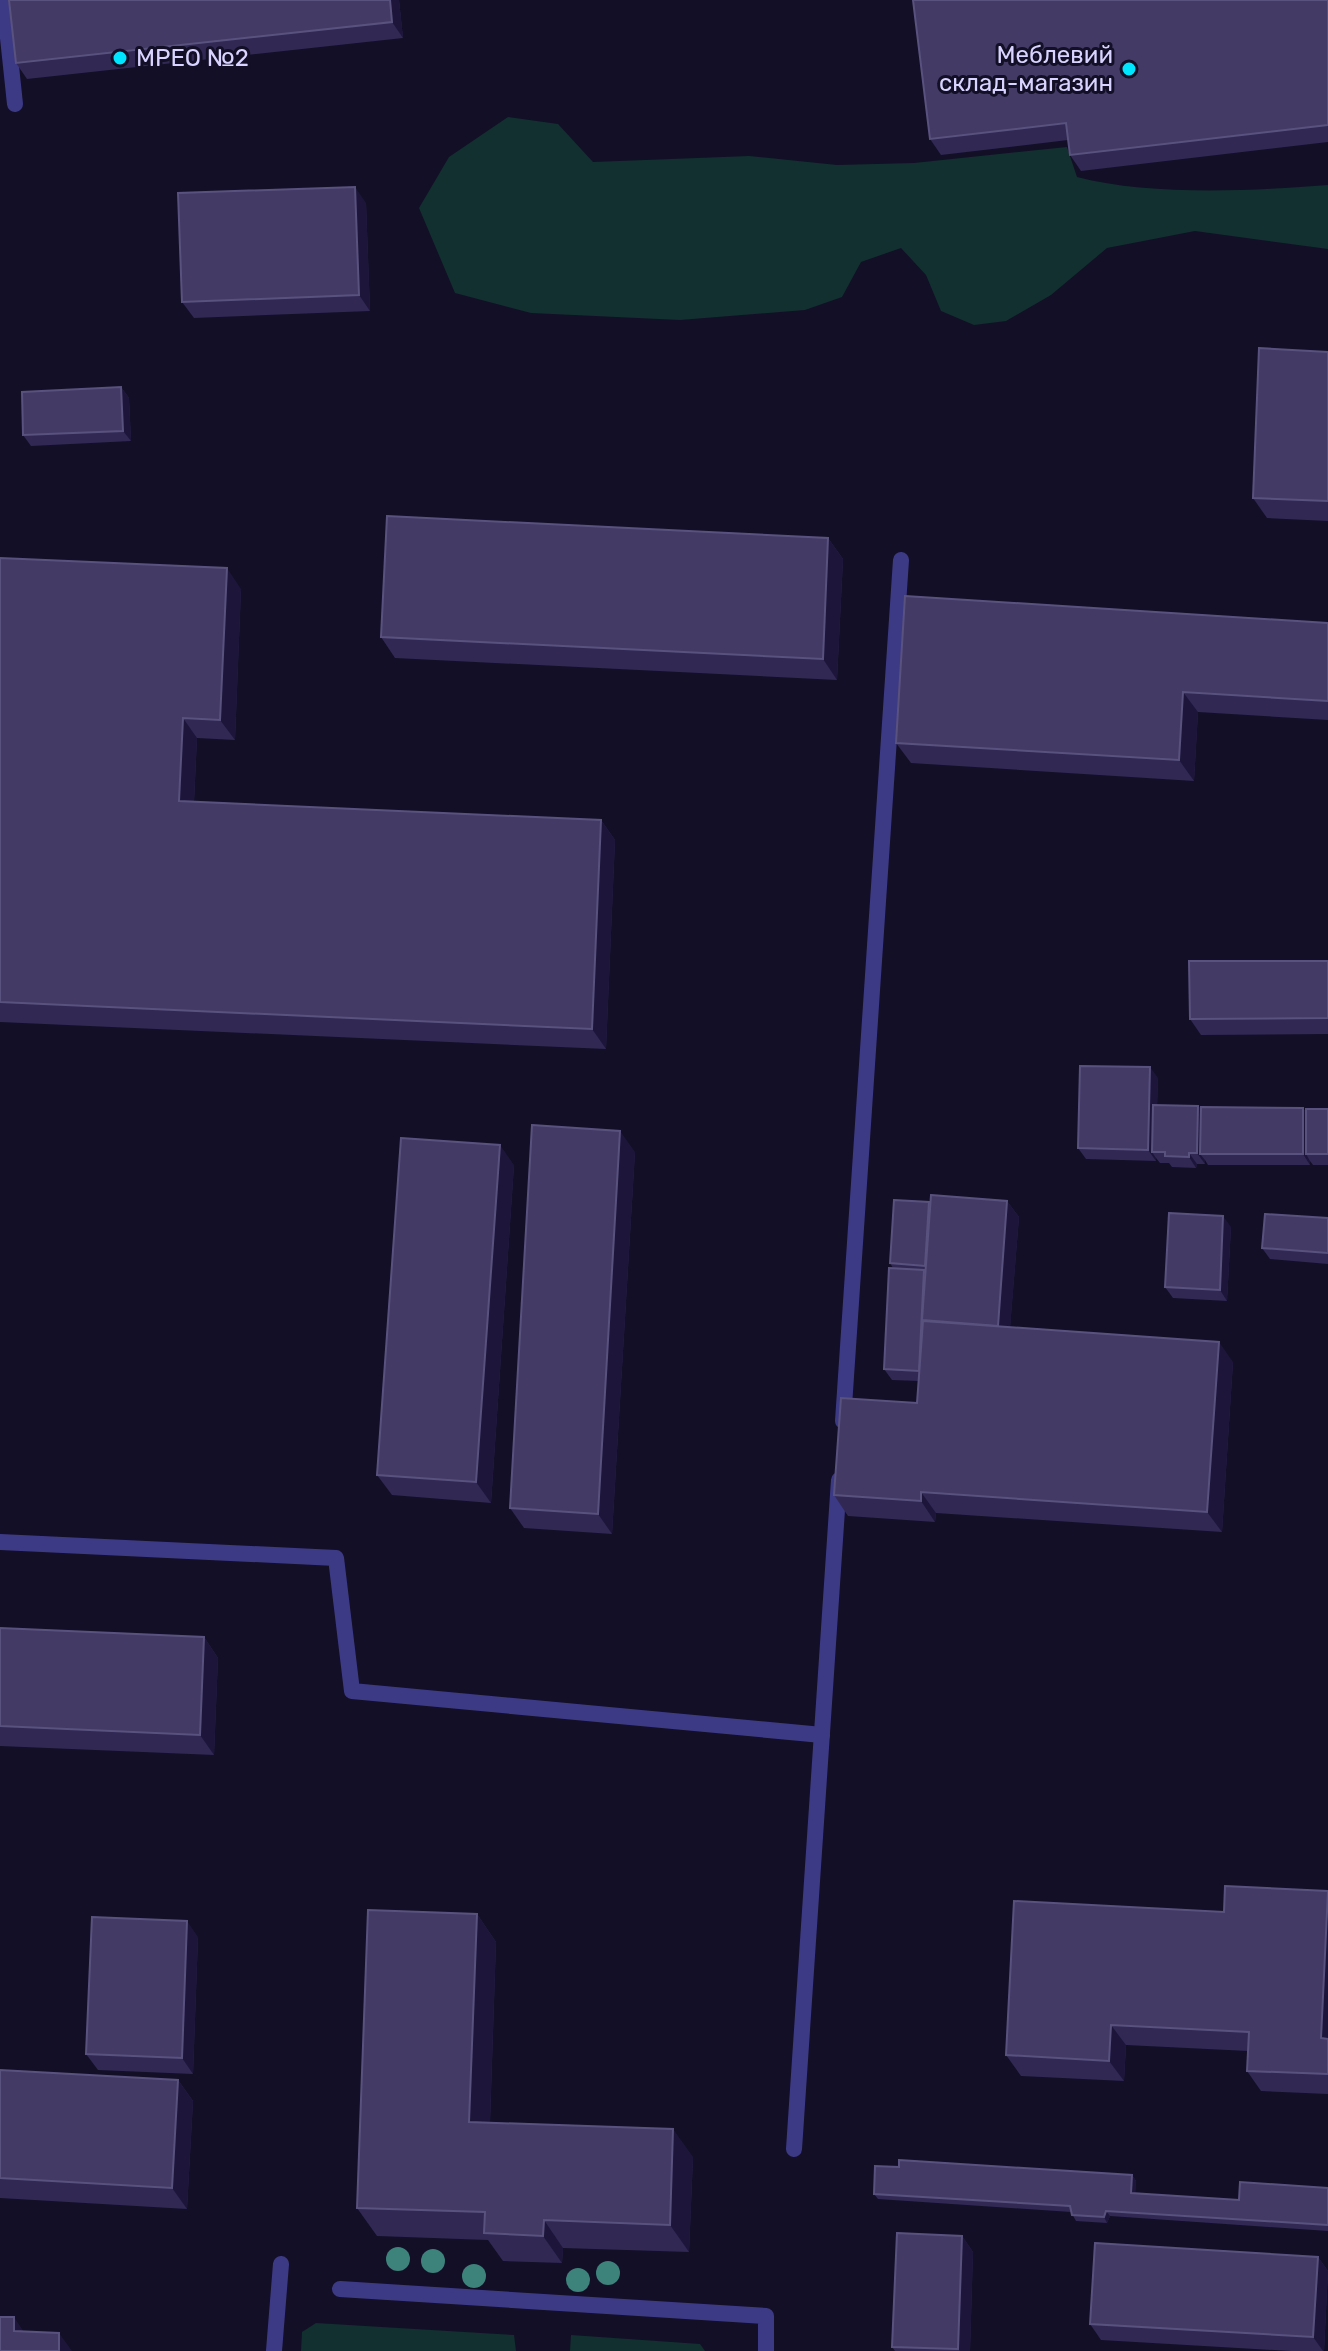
<svg xmlns="http://www.w3.org/2000/svg" width="1328" height="2351" font-family="Rubik,sans-serif">
	<rect width="100%" height="100%" fill="#130f26"/>
	<g fill="#12302f">
		<path d="M 508,117 L 558,124 L 593,162 L 749,156 L 837,165 L 914,163 L 1067,147 L 1077,177 C 1149,196 1252,191 1328,185 L 1328,249 L 1195,231 L 1107,248 L 1051,295 L 1006,321 L 974,325 L 941,311 L 926,275 L 901,248 L 861,262 L 842,297 L 805,310 L 680,320 L 531,313 L 455,293 L 419,208 L 449,157 Z"/>
		<path d="M 316,2323 L 514,2335 L 516,2351 L 301,2351 L 302,2332 Z"/>
		<path d="M 571,2335 L 700,2344 L 705,2351 L 570,2351 Z"/>
	</g>
	<g fill="none" stroke-linecap="round" stroke-linejoin="round">
		<g stroke="#3d3a85" stroke-width="16">
			<path d="M 4,0 L 15,104"/>
			<path d="M 843,1421 L 901,560"/>
			<path d="M 0,1542 L 336,1558 L 352,1691 L 822,1735"/>
			<path d="M 794,2149 L 839,1480"/>
			<path d="M 340,2289 L 766,2316 L 766,2351"/>
			<path d="M 274,2351 L 281,2264"/>
		</g>
	</g>
	<g fill="#3d827b">
		<circle cx="398" cy="2259" r="12"/>
		<circle cx="433" cy="2261" r="12"/>
		<circle cx="608" cy="2273" r="12"/>
		<circle cx="474" cy="2276" r="12"/>
		<circle cx="578" cy="2280" r="12"/>
	</g>
	<g fill="#312854">
		<path d="M 399,0 L 403,38 L 27,79 L 16,63 Z"/>
		<path d="M 1328,0 L 1328,142 L 1081,171 L 1070,155 L 1068,140 L 941,155 L 930,139 Z"/>
		<path d="M 366,203 L 370,311 L 194,318 L 182,302 Z"/>
		<path d="M 1328,352 L 1328,521 L 1267,518 L 1253,498 Z"/>
		<path d="M 121,387 L 129,398 L 131,441 L 31,446 L 23,435 Z"/>
		<path d="M 828,538 L 843,559 L 837,680 L 395,658 L 381,637 Z"/>
		<path d="M 0,558 L 241,589 L 235,740 L 197,738 L 194,802 L 601,820 L 615,840 L 606,1049 L 0,1022 Z"/>
		<path d="M 1328,623 L 1328,720 L 1198,712 L 1194,781 L 911,763 L 896,743 Z"/>
		<path d="M 1328,961 L 1328,1034 L 1201,1035 L 1190,1019 Z"/>
		<path d="M 1158,1078 L 1157,1105 L 1198,1106 L 1201,1109 L 1303,1108 L 1306,1113 L 1328,1109 L 1328,1165 L 1313,1165 L 1310,1161 L 1310,1165 L 1208,1165 L 1205,1160 L 1205,1164 L 1197,1164 L 1196,1168 L 1172,1167 L 1169,1163 L 1160,1163 L 1156,1158 L 1156,1161 L 1086,1159 L 1078,1148 Z"/>
		<path d="M 635,1152 L 612,1534 L 524,1528 L 510,1508 Z"/>
		<path d="M 514,1165 L 491,1503 L 392,1495 L 377,1475 Z"/>
		<path d="M 1007,1201 L 1019,1217 L 1010,1327 L 1233,1362 L 1222,1532 L 936,1513 L 935,1522 L 848,1516 L 834,1495 L 917,1403 L 919,1381 L 892,1380 L 884,1369 L 893,1268 L 890,1263 L 929,1202 L 930,1204 Z"/>
		<path d="M 1328,1218 L 1328,1264 L 1270,1259 L 1262,1248 Z"/>
		<path d="M 1231,1227 L 1227,1301 L 1173,1298 L 1165,1287 Z"/>
		<path d="M 0,1628 L 204,1637 L 218,1658 L 214,1755 L 0,1746 Z"/>
		<path d="M 1328,1891 L 1328,2094 L 1261,2091 L 1247,2071 L 1248,2051 L 1126,2045 L 1124,2081 L 1021,2076 L 1006,2055 L 1224,1912 Z"/>
		<path d="M 477,1914 L 496,1942 L 490,2123 L 693,2157 L 689,2252 L 563,2248 L 562,2263 L 503,2261 L 488,2240 L 377,2236 L 357,2208 Z"/>
		<path d="M 198,1937 L 193,2074 L 98,2070 L 86,2054 Z"/>
		<path d="M 0,2070 L 178,2080 L 193,2101 L 187,2209 L 0,2198 Z"/>
		<path d="M 899,2167 L 1132,2175 L 1136,2181 L 1135,2193 L 1239,2200 L 1328,2188 L 1328,2231 L 1110,2216 L 1107,2223 L 1076,2221 L 1071,2212 L 878,2199 L 874,2194 Z"/>
		<path d="M 962,2236 L 973,2252 L 970,2351 L 895,2351 L 892,2347 Z"/>
		<path d="M 1318,2257 L 1328,2271 L 1324,2351 L 1291,2351 L 1101,2340 L 1090,2324 Z"/>
	</g>
	<g fill="#1d163a">
		<path d="M 390,0 L 399,0 L 403,38 L 392,22 Z"/>
		<path d="M 355,187 L 366,203 L 370,311 L 359,295 Z"/>
		<path d="M 121,387 L 129,398 L 131,441 L 123,431 Z"/>
		<path d="M 828,538 L 843,559 L 837,680 L 823,659 Z"/>
		<path d="M 227,568 L 241,589 L 235,740 L 220,720 Z"/>
		<path d="M 1183,692 L 1198,712 L 1194,781 L 1179,760 Z"/>
		<path d="M 183,718 L 197,738 L 193,821 L 179,801 Z"/>
		<path d="M 601,820 L 615,840 L 606,1049 L 592,1029 Z"/>
		<path d="M 1150,1067 L 1158,1078 L 1156,1152 L 1152,1152 L 1156,1158 L 1156,1161 L 1148,1150 Z"/>
		<path d="M 1198,1106 L 1206,1117 L 1200,1154 L 1205,1160 L 1205,1164 L 1197,1153 Z"/>
		<path d="M 1303,1108 L 1310,1119 L 1306,1154 L 1310,1161 L 1310,1165 L 1303,1154 Z"/>
		<path d="M 620,1131 L 635,1152 L 612,1534 L 598,1514 Z"/>
		<path d="M 500,1145 L 514,1165 L 491,1503 L 476,1482 Z"/>
		<path d="M 1189,1153 L 1197,1164 L 1196,1168 L 1189,1157 Z"/>
		<path d="M 1007,1201 L 1019,1217 L 1009,1342 L 998,1326 Z"/>
		<path d="M 1223,1216 L 1231,1227 L 1227,1301 L 1220,1290 Z"/>
		<path d="M 1219,1342 L 1233,1362 L 1222,1532 L 1207,1512 Z"/>
		<path d="M 921,1492 L 936,1513 L 935,1522 L 921,1501 Z"/>
		<path d="M 204,1637 L 218,1658 L 214,1755 L 200,1735 Z"/>
		<path d="M 1328,1895 L 1328,2048 L 1321,2038 Z"/>
		<path d="M 477,1914 L 496,1942 L 489,2150 L 469,2122 Z"/>
		<path d="M 187,1921 L 198,1937 L 193,2074 L 182,2058 Z"/>
		<path d="M 1111,2025 L 1126,2045 L 1124,2081 L 1109,2061 Z"/>
		<path d="M 178,2080 L 193,2101 L 187,2209 L 172,2188 Z"/>
		<path d="M 673,2129 L 693,2157 L 689,2252 L 670,2225 Z"/>
		<path d="M 1132,2175 L 1136,2181 L 1135,2199 L 1131,2193 Z"/>
		<path d="M 1106,2211 L 1110,2216 L 1107,2223 L 1104,2217 Z"/>
		<path d="M 544,2220 L 563,2248 L 562,2263 L 543,2236 Z"/>
		<path d="M 962,2236 L 973,2252 L 970,2351 L 960,2351 L 958,2349 Z"/>
		<path d="M 1318,2257 L 1328,2271 L 1324,2351 L 1323,2351 L 1313,2337 Z"/>
		<path d="M 14,2317 L 28,2338 L 14,2331 Z"/>
		<path d="M 59,2333 L 72,2351 L 59,2351 Z"/>
	</g>
	<g fill="#433a66" stroke="#5a527e" stroke-width="2">
		<path d="M 9,0 L 390,0 L 392,22 L 16,63 Z"/>
		<path d="M 913,0 L 1328,0 L 1328,125 L 1070,155 L 1066,123 L 930,139 Z"/>
		<path d="M 355,187 L 359,295 L 182,302 L 178,193 Z"/>
		<path d="M 1259,348 L 1328,352 L 1328,501 L 1253,498 Z"/>
		<path d="M 121,387 L 123,431 L 23,435 L 22,392 Z"/>
		<path d="M 387,516 L 828,538 L 823,659 L 381,637 Z"/>
		<path d="M 0,558 L 227,568 L 220,720 L 183,718 L 179,801 L 601,820 L 592,1029 L 0,1002 Z"/>
		<path d="M 905,596 L 1328,623 L 1328,701 L 1183,692 L 1179,760 L 896,743 Z"/>
		<path d="M 1189,961 L 1328,961 L 1328,1018 L 1190,1019 Z"/>
		<path d="M 1080,1066 L 1150,1067 L 1148,1150 L 1078,1148 Z"/>
		<path d="M 1153,1105 L 1198,1106 L 1197,1153 L 1189,1153 L 1189,1157 L 1165,1156 L 1165,1152 L 1152,1152 Z"/>
		<path d="M 1201,1107 L 1303,1108 L 1303,1154 L 1200,1154 Z"/>
		<rect x="1306" y="1109" width="22" height="45"/>
		<path d="M 532,1125 L 620,1131 L 598,1514 L 510,1508 Z"/>
		<path d="M 401,1138 L 500,1145 L 476,1482 L 377,1475 Z"/>
		<path d="M 931,1195 L 1007,1201 L 998,1326 L 922,1320 Z"/>
		<path d="M 894,1200 L 929,1202 L 925,1266 L 890,1263 Z"/>
		<path d="M 1169,1213 L 1223,1216 L 1220,1290 L 1165,1287 Z"/>
		<path d="M 1265,1214 L 1328,1218 L 1328,1253 L 1262,1248 Z"/>
		<path d="M 889,1268 L 924,1270 L 919,1371 L 884,1369 Z"/>
		<path d="M 923,1321 L 1219,1342 L 1207,1512 L 921,1492 L 921,1501 L 834,1495 L 841,1398 L 917,1403 Z"/>
		<path d="M 0,1628 L 204,1637 L 200,1735 L 0,1726 Z"/>
		<path d="M 1225,1886 L 1328,1891 L 1321,2038 L 1328,2039 L 1328,2074 L 1247,2071 L 1249,2032 L 1111,2025 L 1109,2061 L 1006,2055 L 1014,1901 L 1224,1912 Z"/>
		<path d="M 368,1910 L 477,1914 L 469,2122 L 673,2129 L 670,2225 L 544,2220 L 543,2236 L 484,2233 L 485,2212 L 357,2208 Z"/>
		<path d="M 92,1917 L 187,1921 L 182,2058 L 86,2054 Z"/>
		<path d="M 0,2070 L 178,2080 L 172,2188 L 0,2178 Z"/>
		<path d="M 899,2160 L 1132,2175 L 1131,2193 L 1239,2200 L 1240,2182 L 1328,2188 L 1328,2225 L 1106,2211 L 1104,2217 L 1072,2215 L 1070,2206 L 874,2194 L 875,2166 L 899,2167 Z"/>
		<path d="M 897,2233 L 962,2236 L 958,2349 L 892,2347 Z"/>
		<path d="M 1095,2243 L 1318,2257 L 1313,2337 L 1090,2324 Z"/>
		<path d="M 0,2317 L 14,2317 L 14,2331 L 59,2333 L 59,2351 L 0,2351 Z"/>
	</g>
	<g fill="#00e5ff" stroke="#130f26" stroke-width="3">
		<circle cx="120" cy="58" r="8"/>
		<circle cx="1129" cy="69" r="8"/>
	</g>
	<g text-anchor="middle" stroke-width="6" stroke-linejoin="round" paint-order="stroke">
		<g font-size="24" fill="#d9d4ff" stroke="#130f26" text-anchor="end">
			<text x="1113" y="63">Меблевий<tspan x="1113" dy="28">склад-магазин</tspan></text>
			<text x="136" y="66" text-anchor="start">МРЕО №2</text>
		</g>
	</g>
</svg>
